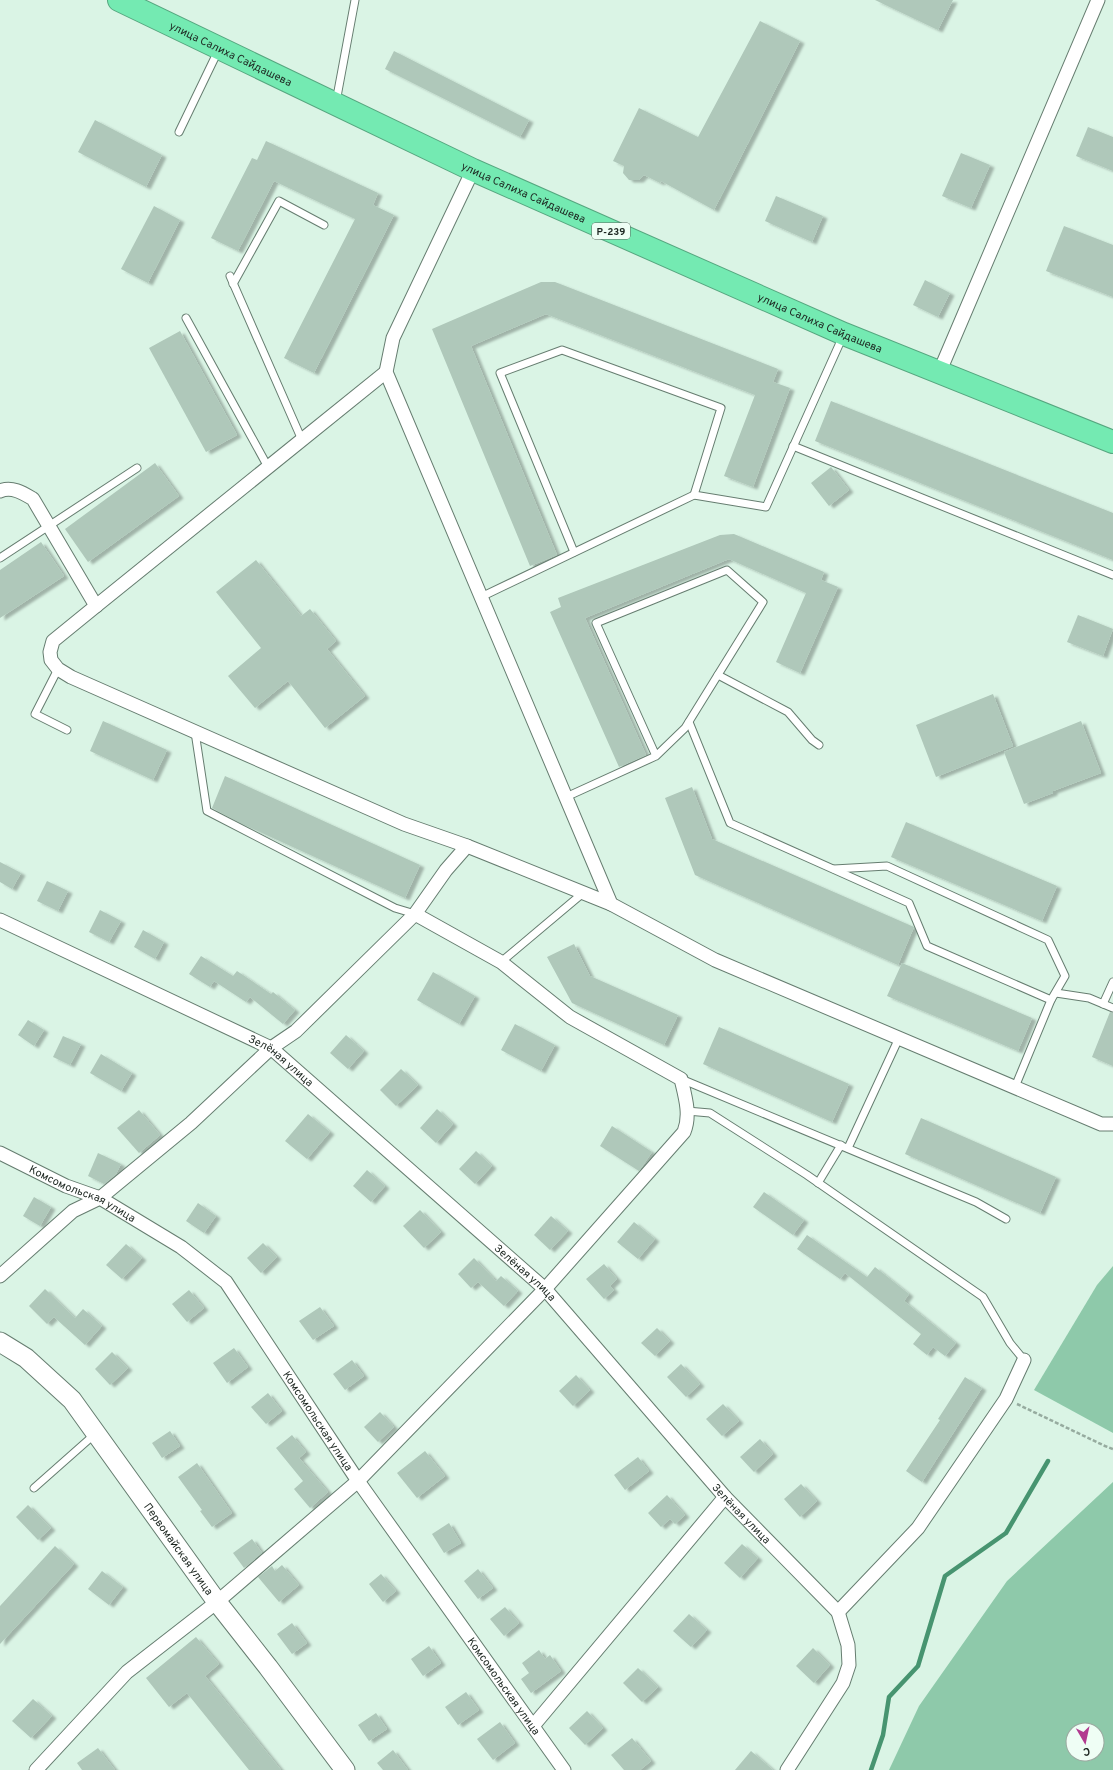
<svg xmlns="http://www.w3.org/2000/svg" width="1113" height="1770" font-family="Overpass,sans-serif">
	<defs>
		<filter id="shadow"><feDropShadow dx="4.5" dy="2.5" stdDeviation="1" flood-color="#0004"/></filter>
	</defs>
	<rect width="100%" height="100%" fill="#daf4e5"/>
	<g fill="#8ec9aa" fill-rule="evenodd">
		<path d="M 1113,1266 L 1113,1433 L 1034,1390 L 1097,1285 Z"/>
		<path d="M 1113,1482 L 1113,1770 L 889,1770 L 919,1706 L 1007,1581 ZM 1073,1730 L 1097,1730 L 1097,1754 L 1073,1754 Z"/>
	</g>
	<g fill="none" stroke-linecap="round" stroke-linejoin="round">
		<path stroke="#479470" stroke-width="4.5" d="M 871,1770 L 883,1735 L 889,1697 L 918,1666 L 945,1576 L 1006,1533 L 1048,1461"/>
	</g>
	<g fill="#afc8ba" filter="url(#shadow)">
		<path d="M 875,0 L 953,0 L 938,30 Z"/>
		<path d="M 760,21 L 800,41 L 714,210 L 661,181 L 660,183 L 644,175 L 639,180 L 629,180 L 623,173 L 624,166 L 613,161 L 639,108 L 698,137 Z"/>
		<path d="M 394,51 L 529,120 L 520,137 L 385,69 Z"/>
		<path d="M 95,120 L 162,155 L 146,187 L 78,152 Z"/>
		<path d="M 1088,127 L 1113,137 L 1113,171 L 1076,156 Z"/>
		<path d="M 266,141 L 378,193 L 373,205 L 394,215 L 314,373 L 284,358 L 355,219 L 274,181 L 238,251 L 211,238 L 252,158 L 257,160 Z"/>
		<path d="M 961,153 L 990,165 L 971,208 L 942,196 Z"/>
		<path d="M 776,196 L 823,216 L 812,242 L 765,221 Z"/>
		<path d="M 154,206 L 180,220 L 148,283 L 121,269 Z"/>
		<path d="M 1064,226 L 1113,245 L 1113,297 L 1046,271 Z"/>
		<path d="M 925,280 L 950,293 L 938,317 L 913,305 Z"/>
		<path d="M 541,282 L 555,282 L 778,369 L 773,382 L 790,388 L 753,487 L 724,476 L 755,395 L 546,314 L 471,346 L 557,555 L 530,566 L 432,329 Z"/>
		<path d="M 180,331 L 237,435 L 206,452 L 149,348 Z"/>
		<path d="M 831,401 L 1113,513 L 1113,560 L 815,441 Z"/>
		<path d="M 155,463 L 179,496 L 88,562 L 65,529 Z"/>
		<path d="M 831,467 L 849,490 L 829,506 L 811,483 Z"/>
		<path d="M 734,534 L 824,572 L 821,580 L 838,587 L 800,673 L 776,662 L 806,593 L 729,559 L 585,618 L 646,755 L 619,767 L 550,612 L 561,607 L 558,598 L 720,535 Z"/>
		<path d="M 41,542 L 64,576 L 0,618 L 0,570 Z"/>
		<path d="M 256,560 L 301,616 L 310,609 L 336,641 L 327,649 L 365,696 L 325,728 L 288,681 L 255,708 L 228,676 L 261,648 L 216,592 Z"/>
		<path d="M 1078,615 L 1113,629 L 1103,656 L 1067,642 Z"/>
		<path d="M 993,694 L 1013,746 L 936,777 L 916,725 Z"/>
		<path d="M 103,721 L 167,750 L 153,780 L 90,751 Z"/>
		<path d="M 1081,721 L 1101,773 L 1053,791 L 1053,793 L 1024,804 L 1004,752 Z"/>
		<path d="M 225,776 L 420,865 L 405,898 L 242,824 L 212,808 Z"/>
		<path d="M 692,787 L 712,839 L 914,927 L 898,965 L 695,875 L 665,798 Z"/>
		<path d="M 906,822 L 1057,886 L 1042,921 L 891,857 Z"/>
		<path d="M 0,862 L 21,873 L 12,889 L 0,882 Z"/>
		<path d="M 47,881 L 68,891 L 58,911 L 37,901 Z"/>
		<path d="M 100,910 L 121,921 L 109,942 L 89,932 Z"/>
		<path d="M 143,930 L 164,942 L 155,959 L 134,947 Z"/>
		<path d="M 574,944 L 590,976 L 678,1015 L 664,1045 L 572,1003 L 547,957 Z"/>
		<path d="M 201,956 L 233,976 L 237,971 L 271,994 L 273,992 L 295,1010 L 283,1024 L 250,997 L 246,1002 L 214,981 L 210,987 L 189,974 Z"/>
		<path d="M 902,963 L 1032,1018 L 1018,1051 L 887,996 Z"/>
		<path d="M 433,972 L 475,996 L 459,1024 L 417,1000 Z"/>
		<path d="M 1110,1012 L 1113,1013 L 1113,1066 L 1092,1057 Z"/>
		<path d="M 28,1020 L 44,1030 L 34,1046 L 18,1035 Z"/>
		<path d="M 515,1024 L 555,1045 L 541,1071 L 501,1050 Z"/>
		<path d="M 719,1027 L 849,1084 L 832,1122 L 703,1064 Z"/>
		<path d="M 346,1035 L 364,1051 L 348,1069 L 330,1053 Z"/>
		<path d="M 63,1036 L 81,1044 L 70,1065 L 53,1057 Z"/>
		<path d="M 101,1054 L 132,1073 L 121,1091 L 90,1073 Z"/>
		<path d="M 401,1069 L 418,1085 L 396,1106 L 380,1090 Z"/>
		<path d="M 437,1109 L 453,1124 L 436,1143 L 420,1128 Z"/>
		<path d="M 139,1110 L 160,1135 L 139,1153 L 117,1128 Z"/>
		<path d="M 308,1114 L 330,1132 L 307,1159 L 285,1141 Z"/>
		<path d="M 921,1118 L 1056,1177 L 1040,1213 L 905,1154 Z"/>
		<path d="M 612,1126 L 652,1152 L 639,1171 L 600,1146 Z"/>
		<path d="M 476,1151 L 492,1166 L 475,1184 L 459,1169 Z"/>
		<path d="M 98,1153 L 121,1164 L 116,1174 L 104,1184 L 88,1176 Z"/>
		<path d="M 367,1170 L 385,1186 L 371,1202 L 353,1186 Z"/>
		<path d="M 764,1192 L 804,1220 L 793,1235 L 753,1207 Z"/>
		<path d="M 34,1197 L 51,1207 L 40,1226 L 23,1216 Z"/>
		<path d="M 198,1203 L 216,1216 L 204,1233 L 186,1221 Z"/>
		<path d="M 420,1210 L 441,1232 L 424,1248 L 403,1226 Z"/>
		<path d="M 551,1216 L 568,1231 L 550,1250 L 534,1235 Z"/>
		<path d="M 634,1222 L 655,1239 L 638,1259 L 617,1242 Z"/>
		<path d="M 807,1235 L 867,1277 L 875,1267 L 909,1294 L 904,1301 L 956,1343 L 945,1356 L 933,1347 L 927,1355 L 913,1344 L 921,1334 L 845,1273 L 840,1279 L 797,1249 Z"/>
		<path d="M 263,1243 L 277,1257 L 261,1273 L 247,1258 Z"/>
		<path d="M 126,1244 L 142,1258 L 122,1279 L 106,1265 Z"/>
		<path d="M 474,1258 L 496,1281 L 501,1276 L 518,1291 L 504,1306 L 478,1282 L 471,1288 L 458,1274 Z"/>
		<path d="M 604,1264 L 617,1279 L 610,1286 L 614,1290 L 604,1299 L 586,1279 Z"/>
		<path d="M 45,1289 L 75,1318 L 83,1309 L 102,1326 L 85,1345 L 54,1317 L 47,1324 L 29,1306 Z"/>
		<path d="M 189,1290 L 204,1308 L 187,1322 L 172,1304 Z"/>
		<path d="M 320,1307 L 334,1326 L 313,1340 L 299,1321 Z"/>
		<path d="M 657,1328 L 670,1341 L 655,1356 L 641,1343 Z"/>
		<path d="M 234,1348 L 248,1367 L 227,1383 L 213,1363 Z"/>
		<path d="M 112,1352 L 128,1368 L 110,1385 L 95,1369 Z"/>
		<path d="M 352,1360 L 364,1376 L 345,1390 L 333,1374 Z"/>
		<path d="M 681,1364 L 700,1384 L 686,1397 L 667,1377 Z"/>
		<path d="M 576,1375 L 590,1390 L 573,1406 L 559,1391 Z"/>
		<path d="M 965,1377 L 982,1388 L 922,1482 L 906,1471 L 940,1420 L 938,1419 Z"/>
		<path d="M 268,1393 L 282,1411 L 266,1424 L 251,1407 Z"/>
		<path d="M 723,1404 L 739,1421 L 722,1436 L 706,1419 Z"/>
		<path d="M 380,1412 L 394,1427 L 378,1442 L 364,1427 Z"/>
		<path d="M 170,1431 L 180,1446 L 162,1458 L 152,1443 Z"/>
		<path d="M 292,1435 L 306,1452 L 299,1458 L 328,1492 L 310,1508 L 294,1489 L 303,1481 L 276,1448 Z"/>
		<path d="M 760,1439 L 773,1454 L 754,1472 L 740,1457 Z"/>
		<path d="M 425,1451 L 445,1476 L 417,1498 L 397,1473 Z"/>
		<path d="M 638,1457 L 649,1471 L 625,1490 L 614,1475 Z"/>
		<path d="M 197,1463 L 232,1513 L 212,1527 L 200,1511 L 202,1510 L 178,1477 Z"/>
		<path d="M 801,1484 L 817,1501 L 800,1517 L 784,1499 Z"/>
		<path d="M 667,1495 L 685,1515 L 675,1524 L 670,1519 L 661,1527 L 648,1513 Z"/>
		<path d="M 28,1505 L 51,1528 L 38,1540 L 16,1517 Z"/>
		<path d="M 449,1523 L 461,1543 L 444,1553 L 432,1534 Z"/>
		<path d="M 252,1539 L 262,1553 L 244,1568 L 233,1553 Z"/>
		<path d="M 742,1544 L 758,1558 L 740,1578 L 724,1563 Z"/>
		<path d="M 55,1546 L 74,1564 L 0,1644 L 0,1606 Z"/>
		<path d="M 282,1565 L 299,1585 L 279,1602 L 258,1577 L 272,1566 L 275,1571 Z"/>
		<path d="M 478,1569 L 493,1588 L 478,1599 L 464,1581 Z"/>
		<path d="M 102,1571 L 123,1587 L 109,1605 L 88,1589 Z"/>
		<path d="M 381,1574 L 396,1591 L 383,1602 L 369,1584 Z"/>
		<path d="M 505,1607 L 519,1623 L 504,1636 L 490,1619 Z"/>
		<path d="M 689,1614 L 707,1630 L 691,1647 L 673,1631 Z"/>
		<path d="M 292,1623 L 307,1643 L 292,1654 L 277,1634 Z"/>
		<path d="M 196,1637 L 219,1664 L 205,1676 L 281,1770 L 249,1770 L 187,1693 L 169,1707 L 146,1678 Z"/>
		<path d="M 429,1646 L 441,1663 L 423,1676 L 411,1659 Z"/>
		<path d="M 813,1648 L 830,1665 L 814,1683 L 796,1666 Z"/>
		<path d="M 539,1650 L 545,1659 L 550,1655 L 561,1671 L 531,1693 L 521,1679 L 529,1673 L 522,1663 Z"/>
		<path d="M 638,1668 L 658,1687 L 642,1702 L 623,1683 Z"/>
		<path d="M 466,1692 L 479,1710 L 458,1725 L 445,1707 Z"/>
		<path d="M 33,1699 L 52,1716 L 31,1738 L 12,1721 Z"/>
		<path d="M 587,1711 L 603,1728 L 585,1745 L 569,1728 Z"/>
		<path d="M 376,1713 L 387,1729 L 369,1741 L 358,1725 Z"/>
		<path d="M 500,1722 L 515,1743 L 493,1760 L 477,1739 Z"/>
		<path d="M 632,1738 L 651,1761 L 640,1770 L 624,1770 L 611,1755 Z"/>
		<path d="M 98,1748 L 115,1770 L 82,1770 L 77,1763 Z"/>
		<path d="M 393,1750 L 408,1770 L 383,1770 L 377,1763 Z"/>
		<path d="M 751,1751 L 773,1770 L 735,1770 Z"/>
	</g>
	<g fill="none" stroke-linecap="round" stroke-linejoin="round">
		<defs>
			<g id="lane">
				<path d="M 336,102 L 355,0"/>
				<path d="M 179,132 L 218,51"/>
				<path d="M 230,276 L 302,440"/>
				<path d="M 233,284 L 279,201 L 324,225"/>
				<path d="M 186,318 L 268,467"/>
				<path d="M 793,446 L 1113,575"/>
				<path d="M 574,552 L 500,373 L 562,350 L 721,408 L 694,495"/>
				<path d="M 0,558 L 137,468"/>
				<path d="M 481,597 L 694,495 L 766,507 L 843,336"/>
				<path d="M 58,669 L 35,714 L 67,730"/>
				<path d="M 718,675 L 788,712 L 812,740 L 819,745"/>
				<path d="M 689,722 L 730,823 L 909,903 L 927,946 L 1051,1000 L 1015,1087"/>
				<path d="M 195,732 L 207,811 L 395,908 L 415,914"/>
				<path d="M 566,797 L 656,756 L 596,623 L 727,570 L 763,602 L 685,728 L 656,756"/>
				<path d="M 834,869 L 887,866 L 1048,940 L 1065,976 L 1051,1000"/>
				<path d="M 501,962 L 583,893"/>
				<path d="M 1056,993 L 1089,998 L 1113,1008"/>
				<path d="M 1103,1004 L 1113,982"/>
				<path d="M 681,1079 L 976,1202 L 1006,1219"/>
				<path d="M 687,1111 L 710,1113 L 807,1175 L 983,1297 L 1010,1343 L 1024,1360"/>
				<path d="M 848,1148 L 899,1038"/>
				<path d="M 818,1183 L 841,1145"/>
				<path d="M 34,1488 L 95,1434"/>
			</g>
			<g id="street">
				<path d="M 473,170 L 393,338 L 386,372 L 611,904 L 715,960 L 1101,1124 L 1113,1124"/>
				<path d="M 386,372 L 96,606 L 53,641 L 50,652 L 51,660 L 58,669 L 71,677 L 404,824 L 467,846"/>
				<path d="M 939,373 L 1098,0"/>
				<path d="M 0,491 C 12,486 23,493 33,499 L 96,606"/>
				<path id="s1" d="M 0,920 L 271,1048 L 545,1289 L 725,1497 L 838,1612 L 848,1645 L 849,1665 L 843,1683 L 787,1770"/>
				<path id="s2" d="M 0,1153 L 66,1186 L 100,1198 L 181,1247 L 226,1282 L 358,1481 L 564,1770"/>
				<path d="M 0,1276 L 73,1211 L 100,1198 L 191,1123 L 271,1048 L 296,1031 L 415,914 L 446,870 L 467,846 L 611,904"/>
				<path d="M 838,1612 L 918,1528 L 1006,1399 L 1024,1360"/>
				<path d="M 533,1726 L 725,1497"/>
				<path d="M 36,1770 L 127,1672 L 217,1602 L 358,1481 L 545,1289 L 684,1132 C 691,1115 685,1096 681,1079 L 570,1017 L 501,962 L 415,914"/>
			</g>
			<g id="secondary">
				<path id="s3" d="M 0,1342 L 26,1358 L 72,1400 L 217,1602 L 268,1667 L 345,1770"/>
			</g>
			<g id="highway">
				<path id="s4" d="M 119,0 L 473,170 L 844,334 L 1113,442"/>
			</g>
		</defs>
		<use href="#lane" stroke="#667d70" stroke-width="9"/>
		<use href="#street" stroke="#667d70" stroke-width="15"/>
		<use href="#secondary" stroke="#667d70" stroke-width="21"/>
		<use href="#highway" stroke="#56a67f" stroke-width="24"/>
		<path stroke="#96ab9f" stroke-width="2.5" stroke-dasharray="4 2" stroke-linecap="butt" d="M 1017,1404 L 1105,1446 L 1113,1449"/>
		<use href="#lane" stroke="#fff" stroke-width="7"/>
		<use href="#street" stroke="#fff" stroke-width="13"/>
		<use href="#secondary" stroke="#fff" stroke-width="19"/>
		<use href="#highway" stroke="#74eab2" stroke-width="22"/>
	</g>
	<g text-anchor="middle" stroke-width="3" stroke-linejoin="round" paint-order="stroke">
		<rect fill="#effef5" stroke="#5c6861" stroke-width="1" x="592" y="223" width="38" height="16" rx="3"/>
		<g font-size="10" font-weight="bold" fill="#1d2721">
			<text x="611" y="235">Р-239</text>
		</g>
		<g font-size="11" fill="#1d2721" stroke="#effef5">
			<text dy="4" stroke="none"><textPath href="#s4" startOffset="124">улица Салиха Сайдашева</textPath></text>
			<text dy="4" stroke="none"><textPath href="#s4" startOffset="448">улица Салиха Сайдашева</textPath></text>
			<text dy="4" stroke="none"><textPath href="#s4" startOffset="772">улица Салиха Сайдашева</textPath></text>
			<text dy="4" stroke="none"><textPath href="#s1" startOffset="315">Зелёная улица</textPath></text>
			<text dy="4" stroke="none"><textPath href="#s2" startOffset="92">Комсомольская улица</textPath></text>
			<text dy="4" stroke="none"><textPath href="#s1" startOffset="639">Зелёная улица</textPath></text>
			<text dy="4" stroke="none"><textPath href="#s2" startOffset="428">Комсомольская улица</textPath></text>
			<text dy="4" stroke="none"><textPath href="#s1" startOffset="963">Зелёная улица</textPath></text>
			<text dy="4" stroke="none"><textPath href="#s3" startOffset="276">Первомайская улица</textPath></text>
			<text dy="4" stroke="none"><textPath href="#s2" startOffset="752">Комсомольская улица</textPath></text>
		</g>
	</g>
	<g transform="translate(1085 1742) rotate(171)"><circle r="19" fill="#effef5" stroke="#9ba8a0"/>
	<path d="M0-3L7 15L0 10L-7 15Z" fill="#b23a90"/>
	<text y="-6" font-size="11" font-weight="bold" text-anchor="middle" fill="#1d2721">С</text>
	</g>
</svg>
